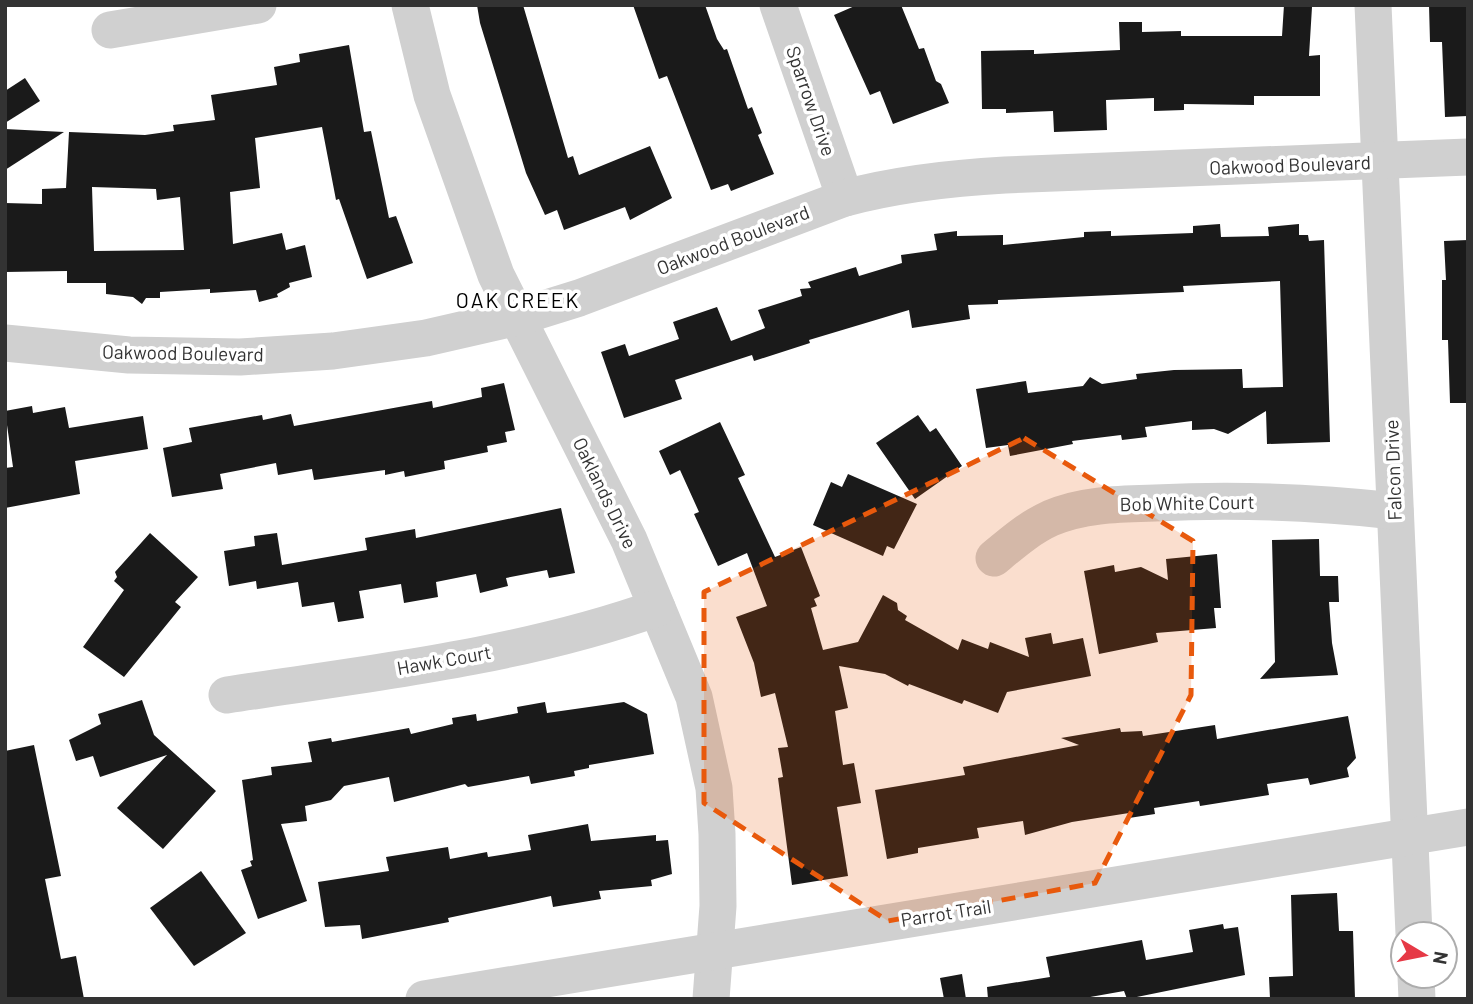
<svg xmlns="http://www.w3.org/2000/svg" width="1473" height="1004" font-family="Barlow,sans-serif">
	<rect width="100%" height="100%" fill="#fff"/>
	<g fill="#1a1a1a" fill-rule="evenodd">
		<path d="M 477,5 L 523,5 L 568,158 L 573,156 L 579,175 L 650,146 L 672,198 L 630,220 L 625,207 L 564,230 L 557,210 L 545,215 L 526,173 L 480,23 Z"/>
		<path d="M 633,5 L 705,5 L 717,39 L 724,50 L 727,49 L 748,109 L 752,107 L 762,133 L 758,135 L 774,174 L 731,191 L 728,184 L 711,190 L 667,76 L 659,79 Z"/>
		<path d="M 857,5 L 901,5 L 919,49 L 924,48 L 936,81 L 941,84 L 949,103 L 893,124 L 880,91 L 870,95 L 834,15 Z"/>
		<path d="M 1284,5 L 1312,7 L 1309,56 L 1320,55 L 1320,96 L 1254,96 L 1254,105 L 1184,104 L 1184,110 L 1154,111 L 1154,98 L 1106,100 L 1107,130 L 1054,132 L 1053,111 L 1006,113 L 1006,109 L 982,109 L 981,51 L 1034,50 L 1034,54 L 1120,50 L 1119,22 L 1142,22 L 1142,32 L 1181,31 L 1181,36 L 1282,36 Z"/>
		<path d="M 1429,5 L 1468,5 L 1468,116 L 1445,117 L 1442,42 L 1430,42 Z"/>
		<path d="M 349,45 L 364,132 L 371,131 L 389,218 L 396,216 L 413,263 L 367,279 L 339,199 L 336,200 L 322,127 L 255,138 L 260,188 L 230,192 L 233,244 L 282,233 L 286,250 L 305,245 L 312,277 L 289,283 L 290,287 L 277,294 L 278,297 L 259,302 L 256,290 L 210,293 L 210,289 L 160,292 L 160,298 L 146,298 L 142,304 L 133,297 L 106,294 L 106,283 L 67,283 L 67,271 L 5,272 L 5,203 L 42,204 L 42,189 L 66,188 L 69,132 L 145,135 L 174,131 L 173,125 L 215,120 L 211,95 L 277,85 L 274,67 L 300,62 L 299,54 ZM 92,187 L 156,189 L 157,200 L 180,197 L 184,250 L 94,251 Z"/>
		<path d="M 25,78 L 40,101 L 5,123 L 5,91 Z"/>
		<path d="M 5,129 L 64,132 L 5,170 Z"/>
		<path d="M 1220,224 L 1221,237 L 1269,236 L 1268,227 L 1299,224 L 1299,235 L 1308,235 L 1309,241 L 1324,240 L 1330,442 L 1267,444 L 1266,411 L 1228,434 L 1214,429 L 1192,430 L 1192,421 L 1145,427 L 1147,437 L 1122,440 L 1121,435 L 1072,441 L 1073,444 L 1010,456 L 1008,445 L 986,448 L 976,389 L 1026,381 L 1028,393 L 1083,386 L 1090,377 L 1102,384 L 1137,379 L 1136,374 L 1174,370 L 1242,369 L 1243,388 L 1283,387 L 1280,281 L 1183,286 L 1184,292 L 998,300 L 998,304 L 968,305 L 970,319 L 912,328 L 909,310 L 809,340 L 810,343 L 754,361 L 752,355 L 675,380 L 682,399 L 624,418 L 601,352 L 625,344 L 629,356 L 679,339 L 673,322 L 717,307 L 731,341 L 765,328 L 758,310 L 802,296 L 800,289 L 811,288 L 808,282 L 856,267 L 859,276 L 902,263 L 901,255 L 937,250 L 934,234 L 957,231 L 957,236 L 1003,235 L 1003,245 L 1084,237 L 1084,232 L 1111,231 L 1111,236 L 1193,233 L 1193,226 Z"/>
		<path d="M 1468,240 L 1468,403 L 1450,403 L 1448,340 L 1442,340 L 1442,280 L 1446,280 L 1444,241 Z"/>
		<path d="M 504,383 L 515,430 L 505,432 L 507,442 L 487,446 L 488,452 L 444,461 L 445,469 L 405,477 L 404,471 L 385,475 L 385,470 L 314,480 L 312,469 L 278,475 L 276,463 L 220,474 L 223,489 L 172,497 L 163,448 L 192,442 L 189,428 L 262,415 L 263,420 L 291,414 L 294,426 L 432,401 L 433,408 L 482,397 L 481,388 Z"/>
		<path d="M 32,406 L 33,413 L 65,407 L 69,428 L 143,416 L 148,449 L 75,461 L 80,494 L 5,508 L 5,468 L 13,467 L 5,411 Z"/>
		<path d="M 918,415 L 930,432 L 936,428 L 962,466 L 915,499 L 876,443 Z"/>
		<path d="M 720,422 L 745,475 L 738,478 L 775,557 L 801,547 L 820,596 L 814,599 L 817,606 L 811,608 L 823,650 L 858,642 L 883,595 L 897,603 L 898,610 L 907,616 L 905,620 L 958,650 L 962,639 L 988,649 L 990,642 L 1029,657 L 1025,638 L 1051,633 L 1053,644 L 1083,638 L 1091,676 L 1007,692 L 998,713 L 964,700 L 962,704 L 909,684 L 908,686 L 885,674 L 839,666 L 848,708 L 835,711 L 843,765 L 854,763 L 861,803 L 837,807 L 848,876 L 792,885 L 778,778 L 783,777 L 778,748 L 788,747 L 775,693 L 761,697 L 754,663 L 736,617 L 767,606 L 747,553 L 718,566 L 694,514 L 699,512 L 680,470 L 670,475 L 659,451 Z"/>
		<path d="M 848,474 L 917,504 L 894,549 L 887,546 L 883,556 L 813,525 L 831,482 L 842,487 Z"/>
		<path d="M 561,508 L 575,573 L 549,578 L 547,570 L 506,578 L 508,586 L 480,593 L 476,574 L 436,582 L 438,597 L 404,603 L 401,584 L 359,591 L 364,618 L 338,622 L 334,602 L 302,607 L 298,582 L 257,589 L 256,581 L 229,586 L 224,551 L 255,546 L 254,536 L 277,533 L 282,565 L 367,550 L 365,538 L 415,529 L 416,538 Z"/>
		<path d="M 150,533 L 198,577 L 175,602 L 181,607 L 124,677 L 83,647 L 124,590 L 114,581 L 117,577 L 115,572 Z"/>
		<path d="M 1319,539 L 1320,576 L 1338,576 L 1339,602 L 1329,602 L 1332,643 L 1338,675 L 1260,679 L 1275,662 L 1272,540 Z"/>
		<path d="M 1217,554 L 1221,608 L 1214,608 L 1216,628 L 1156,633 L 1158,642 L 1099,654 L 1084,571 L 1114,565 L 1115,572 L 1141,567 L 1168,580 L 1166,559 Z"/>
		<path d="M 142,700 L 154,735 L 216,791 L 163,849 L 117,808 L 167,755 L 100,777 L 93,756 L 76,761 L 69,740 L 101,724 L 98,714 Z"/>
		<path d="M 545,702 L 547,713 L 624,702 L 647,714 L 654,754 L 589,765 L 589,768 L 574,771 L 575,776 L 531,784 L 529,776 L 468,787 L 465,784 L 394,802 L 389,777 L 344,786 L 331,800 L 305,806 L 307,821 L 281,824 L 307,901 L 258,919 L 241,870 L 252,866 L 250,861 L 253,860 L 242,780 L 272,775 L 271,767 L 312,762 L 308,742 L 331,738 L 332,742 L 409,728 L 411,734 L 453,724 L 452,718 L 476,714 L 477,721 L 518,713 L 517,707 Z"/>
		<path d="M 1348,716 L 1356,758 L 1347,768 L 1349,777 L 1310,785 L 1308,778 L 1267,784 L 1269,795 L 1200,806 L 1199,801 L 1154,808 L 1155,814 L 1129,818 L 1129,813 L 1072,822 L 1025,835 L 1023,821 L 977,828 L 979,838 L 918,848 L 918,853 L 887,859 L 875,790 L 965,775 L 963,767 L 1079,745 L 1061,738 L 1120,728 L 1121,732 L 1142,731 L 1143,736 L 1215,725 L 1217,739 Z"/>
		<path d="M 34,745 L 61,876 L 45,879 L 61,959 L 76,956 L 84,999 L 5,999 L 5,751 Z"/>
		<path d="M 588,824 L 591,841 L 656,835 L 656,841 L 668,840 L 672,874 L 651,880 L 652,886 L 599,891 L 601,899 L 553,907 L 551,896 L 448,918 L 449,922 L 362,939 L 360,925 L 325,927 L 318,882 L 389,871 L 386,857 L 448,847 L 450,859 L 487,852 L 488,857 L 531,850 L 528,835 Z"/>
		<path d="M 201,871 L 246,933 L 194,966 L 150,908 Z"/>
		<path d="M 1337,893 L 1339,931 L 1353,931 L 1355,999 L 1270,999 L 1269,977 L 1293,976 L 1291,895 Z"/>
		<path d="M 1223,924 L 1224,929 L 1238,927 L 1245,975 L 1127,999 L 1124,991 L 1079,999 L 988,999 L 987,987 L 1050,977 L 1046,957 L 1142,940 L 1146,960 L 1193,952 L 1189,930 Z"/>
		<path d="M 962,974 L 966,999 L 944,999 L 940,978 Z"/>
	</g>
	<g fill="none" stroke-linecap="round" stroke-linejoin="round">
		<g stroke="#d0d0d0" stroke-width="37">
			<path d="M 410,5 L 432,95 L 496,275 L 629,540 L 694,697 L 714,788 L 717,834 L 718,906 L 711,999"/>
			<path d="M 778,5 L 845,198"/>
			<path d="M 1373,5 L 1414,934"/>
			<path d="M 110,30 L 258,5"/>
			<path d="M 5,343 L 129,355 L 240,357 L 333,351 L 426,338 L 518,317 L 579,298 L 845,198 C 898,184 950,178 1005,175 L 1468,157"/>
			<path d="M 994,558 C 1012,543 1029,528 1051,518 C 1084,504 1120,504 1155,503 C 1236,499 1315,502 1395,511"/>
			<path d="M 227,695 C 371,673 519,657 657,608"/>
			<path d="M 1416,976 L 1417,999"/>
			<path d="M 424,999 L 1468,827"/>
		</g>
	</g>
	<path fill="#e8590c" fill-opacity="0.2" stroke="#e8590c" stroke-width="5" stroke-dasharray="14 9" stroke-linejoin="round" d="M 1024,438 L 1193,541 L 1191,695 L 1095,883 L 888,921 L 704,803 L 704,592 Z"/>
	<g text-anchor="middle" stroke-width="7" stroke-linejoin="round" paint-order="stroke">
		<g font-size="19" fill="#333" stroke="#fff">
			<text transform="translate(811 101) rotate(71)" y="7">Sparrow Drive</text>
			<text transform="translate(1290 165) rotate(-2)" y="7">Oakwood Boulevard</text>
			<text transform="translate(733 240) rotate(-21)" y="7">Oakwood Boulevard</text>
			<text transform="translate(183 353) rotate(1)" y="7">Oakwood Boulevard</text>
			<text transform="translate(1393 470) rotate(-92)" y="7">Falcon Drive</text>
			<text transform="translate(605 493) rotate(64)" y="7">Oaklands Drive</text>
			<text transform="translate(1187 503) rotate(-1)" y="7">Bob White Court</text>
			<text transform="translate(444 660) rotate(-10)" y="7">Hawk Court</text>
			<text transform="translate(946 913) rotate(-9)" y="7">Parrot Trail</text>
		</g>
		<g font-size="21" letter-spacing="2" fill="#000" stroke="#fff">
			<text x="518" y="308">OAK CREEK</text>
		</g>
	</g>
	<rect width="1473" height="1004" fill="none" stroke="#333333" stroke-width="14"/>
	<g transform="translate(1424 955) rotate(100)"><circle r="33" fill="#ffffff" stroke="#adadad" stroke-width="2"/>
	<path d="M0-5L12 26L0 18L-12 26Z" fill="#e63946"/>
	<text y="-10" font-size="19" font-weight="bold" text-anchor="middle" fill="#333333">N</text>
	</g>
</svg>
